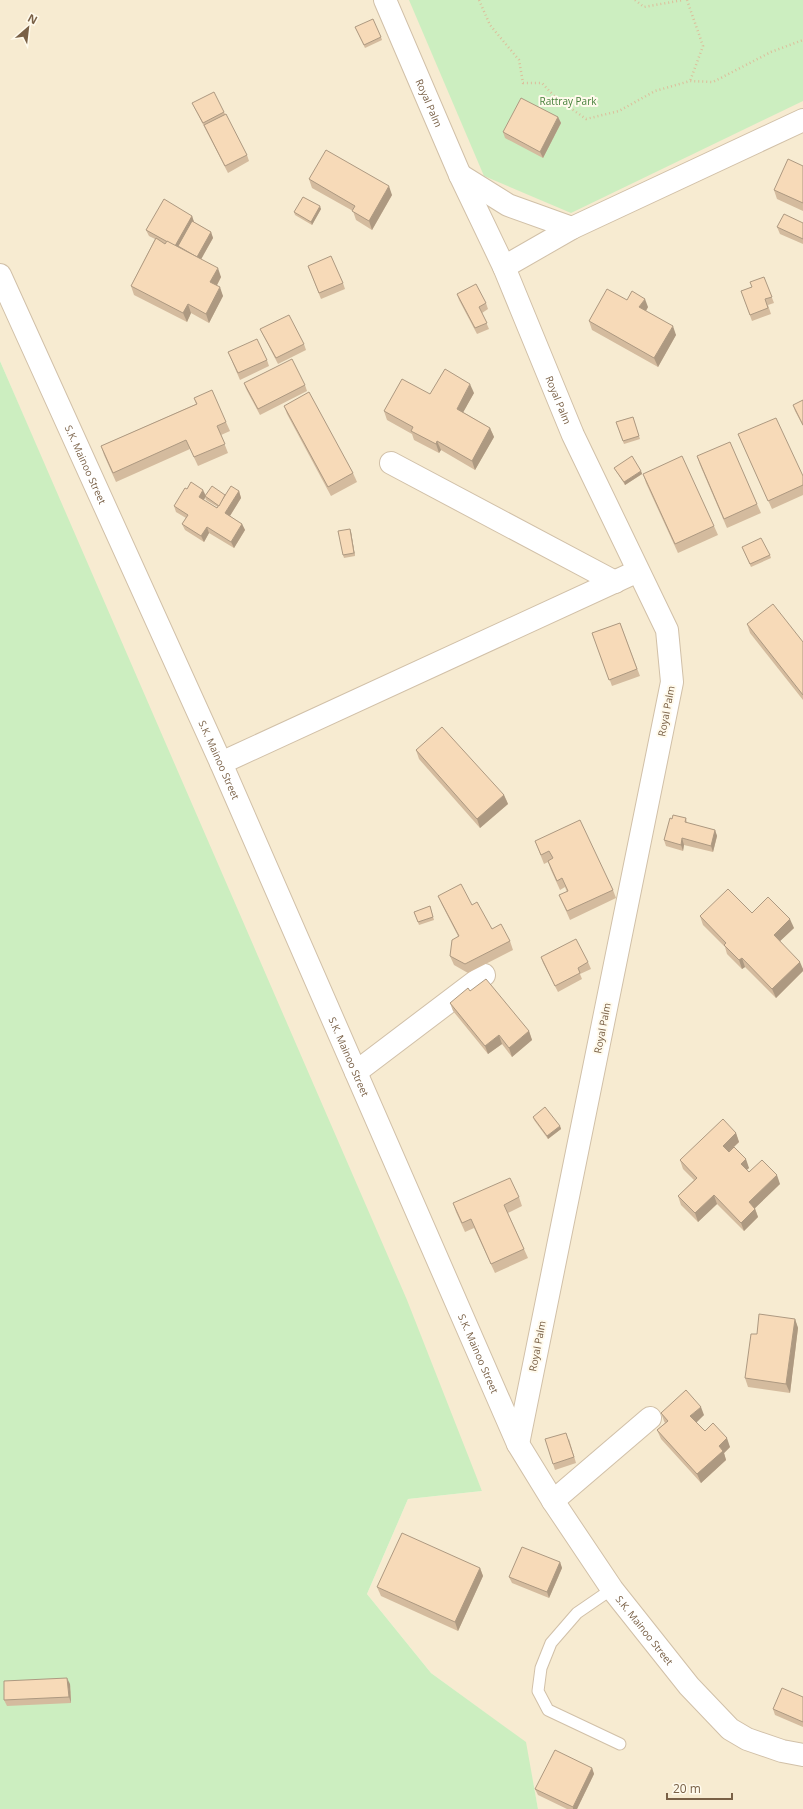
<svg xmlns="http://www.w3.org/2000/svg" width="803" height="1809" font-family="'Open Sans',sans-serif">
	<rect width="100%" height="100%" fill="#fef8e3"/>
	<path fill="#f7ebd1" d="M 0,0 L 803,0 L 803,1809 L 538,1809 L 525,1742 L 431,1673 L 367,1594 L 408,1499 L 482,1491 L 0,361 Z"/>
	<g fill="#cceec0">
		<path d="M 409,0 L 803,0 L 803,101 L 571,213 L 484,176 Z"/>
		<path d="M 0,361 L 407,1300 L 482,1491 L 408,1499 L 367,1594 L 431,1673 L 526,1742 L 538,1809 L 0,1809 Z"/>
	</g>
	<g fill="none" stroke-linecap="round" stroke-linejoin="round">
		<defs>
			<path id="lane" d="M 612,1589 L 577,1613 L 551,1643 L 541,1668 L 538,1691 L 548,1710 L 620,1744"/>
			<g id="street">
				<path id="s1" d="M 385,0 L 460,175 L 504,267 L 573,435 L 667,630 L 672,682 L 518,1444"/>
				<path d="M 460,175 L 508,205 L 572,228"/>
				<path d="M 504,267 L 572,228 L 803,120"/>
				<path id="s2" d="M 0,275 L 221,763 L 518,1444 L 553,1501 L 612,1589 L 689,1686 L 730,1729 L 747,1739 L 782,1751 L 803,1755"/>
				<path d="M 391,463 L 615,582"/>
				<path d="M 221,763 L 638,571"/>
				<path d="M 356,1072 L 484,975"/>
				<path d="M 553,1501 L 650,1418"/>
			</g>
		</defs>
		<use href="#lane" stroke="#d1c0a8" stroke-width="13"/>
		<use href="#street" stroke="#d1c0a8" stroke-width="24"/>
		<g stroke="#dcbe9b" stroke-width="2.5" stroke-dasharray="1 3" stroke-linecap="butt">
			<path d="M 479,0 L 490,25 L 519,60 L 523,83 L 542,83 L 555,97 L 586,119 L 619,111 L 655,91 L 690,81 L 713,82 L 771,52 L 803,40"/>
			<path d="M 635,0 L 644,7 L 683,0"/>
			<path d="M 687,0 L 703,46 L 690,81"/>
		</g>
		<use href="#lane" stroke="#fff" stroke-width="11"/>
		<use href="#street" stroke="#fff" stroke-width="22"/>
	</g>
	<g fill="#d4bb9e" fill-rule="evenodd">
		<path d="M 355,27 L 381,37 L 382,40 L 365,48 Z"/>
		<path d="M 192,103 L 224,112 L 247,155 L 249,161 L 228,173 L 195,109 Z"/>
		<path d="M 558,117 L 561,123 L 543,158 L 505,138 L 503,132 Z"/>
		<path d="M 803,166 L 803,211 L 777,199 L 774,190 Z"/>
		<path d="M 309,179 L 392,195 L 372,230 L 356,220 L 353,211 L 312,188 Z"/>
		<path d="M 321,209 L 312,225 L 295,215 L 294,212 Z"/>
		<path d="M 192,216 L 194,222 L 211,232 L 213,238 L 201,259 L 221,277 L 217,285 L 223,296 L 209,323 L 191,313 L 187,322 L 134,295 L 131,286 L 155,239 L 149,236 L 146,230 Z"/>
		<path d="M 803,223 L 803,244 L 780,234 L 777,227 Z"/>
		<path d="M 308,266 L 343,283 L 345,289 L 321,299 Z"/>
		<path d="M 764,277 L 774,303 L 768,305 L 771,314 L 752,321 L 741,291 L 752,287 Z"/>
		<path d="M 457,294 L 486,303 L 488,309 L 482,313 L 489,329 L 477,334 L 459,300 Z"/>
		<path d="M 627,300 L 648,307 L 646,311 L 676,335 L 658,367 L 592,330 L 589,321 Z"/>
		<path d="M 260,329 L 304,344 L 306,350 L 278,364 L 263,335 Z"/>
		<path d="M 228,352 L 267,360 L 269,366 L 240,380 Z"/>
		<path d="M 244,383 L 305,385 L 307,391 L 260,415 L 246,389 Z"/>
		<path d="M 474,393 L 463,412 L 490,428 L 494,437 L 475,470 L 441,450 L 439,453 L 414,440 L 412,434 L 387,420 L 384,411 L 430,394 Z"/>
		<path d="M 194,398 L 226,422 L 230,431 L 221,435 L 228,453 L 198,466 L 190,449 L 116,482 L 104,455 L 101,446 L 196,404 Z"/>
		<path d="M 803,400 L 803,426 L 795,411 L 793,405 Z"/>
		<path d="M 284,406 L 353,473 L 357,482 L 331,496 L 287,414 Z"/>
		<path d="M 633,417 L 640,439 L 624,444 L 616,422 Z"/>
		<path d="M 738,434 L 803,476 L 803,495 L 772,509 L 742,443 Z"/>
		<path d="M 697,456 L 757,504 L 761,513 L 727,528 L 700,465 Z"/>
		<path d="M 614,468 L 641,471 L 642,474 L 625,485 L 616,471 Z"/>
		<path d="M 643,474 L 714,526 L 718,535 L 678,553 L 646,483 Z"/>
		<path d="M 239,491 L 241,498 L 230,516 L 242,524 L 245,530 L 234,548 L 209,533 L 204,542 L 185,530 L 182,524 L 186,518 L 176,512 L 174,506 L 205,495 L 225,495 ZM 205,497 L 206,500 L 218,507 L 217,508 L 204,500 Z"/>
		<path d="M 350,529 L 351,532 L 355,556 L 344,558 L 343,555 Z"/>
		<path d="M 742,547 L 770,555 L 771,558 L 751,567 Z"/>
		<path d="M 620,623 L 640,676 L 612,686 L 592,633 Z"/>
		<path d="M 747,624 L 803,642 L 803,700 L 750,633 Z"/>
		<path d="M 416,750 L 504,795 L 508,804 L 480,828 L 419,759 Z"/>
		<path d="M 686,818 L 687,823 L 715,830 L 717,836 L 713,852 L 684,845 L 683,851 L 666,846 L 664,840 L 672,819 Z"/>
		<path d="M 535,841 L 613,890 L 616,898 L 570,920 L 559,895 L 567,892 L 565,887 L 560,890 L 551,870 L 548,862 L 544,864 Z"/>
		<path d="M 438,896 L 472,905 L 492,929 L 510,941 L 513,950 L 468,973 L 454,965 L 450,956 L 458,936 L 442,905 Z"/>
		<path d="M 430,906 L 434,920 L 419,925 L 414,912 Z"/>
		<path d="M 752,913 L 794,928 L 780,941 L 803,969 L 803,971 L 776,998 L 745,967 L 742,969 L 727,954 L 725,947 L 703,925 L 700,916 Z"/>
		<path d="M 541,957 L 588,962 L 591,969 L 580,974 L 582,979 L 558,992 L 543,963 Z"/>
		<path d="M 470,991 L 529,1031 L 532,1040 L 512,1057 L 502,1044 L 488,1054 L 453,1011 L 450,1003 Z"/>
		<path d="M 533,1117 L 560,1126 L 561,1129 L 548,1139 L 534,1120 Z"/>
		<path d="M 736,1133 L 739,1142 L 734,1147 L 749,1168 L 747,1170 L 749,1172 L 780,1184 L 755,1208 L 758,1217 L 744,1231 L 717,1204 L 698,1222 L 681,1205 L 678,1196 L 694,1180 L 683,1169 L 680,1160 Z"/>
		<path d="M 519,1197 L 522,1206 L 508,1213 L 528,1258 L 495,1273 L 474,1228 L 465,1232 L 456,1212 L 453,1203 Z"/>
		<path d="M 795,1319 L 798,1328 L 790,1393 L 748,1387 L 745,1378 Z"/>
		<path d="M 661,1413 L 704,1415 L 696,1422 L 705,1431 L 730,1447 L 724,1453 L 726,1460 L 701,1483 L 661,1439 L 657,1430 L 665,1423 L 664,1421 Z"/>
		<path d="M 569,1439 L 576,1463 L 555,1470 L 553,1464 Z"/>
		<path d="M 560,1562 L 562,1568 L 549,1598 L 512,1583 L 509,1577 Z"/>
		<path d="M 480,1568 L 483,1576 L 458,1631 L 381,1596 L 377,1587 Z"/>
		<path d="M 70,1684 L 71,1703 L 7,1706 L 4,1700 Z"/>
		<path d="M 803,1697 L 803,1727 L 775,1715 L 773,1709 Z"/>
		<path d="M 592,1768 L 594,1774 L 577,1809 L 567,1809 L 538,1795 L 535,1789 Z"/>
	</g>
	<g fill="#ad9981">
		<path d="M 558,117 L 561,123 L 543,158 L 540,152 Z"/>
		<path d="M 389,186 L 392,195 L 372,230 L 369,221 Z"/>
		<path d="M 320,206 L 321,209 L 312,225 L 311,222 Z"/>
		<path d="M 192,216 L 194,222 L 180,247 L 178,246 L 179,249 L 175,246 Z"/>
		<path d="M 211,232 L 213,238 L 199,263 L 197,257 Z"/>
		<path d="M 218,268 L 221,277 L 214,291 L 210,282 Z"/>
		<path d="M 220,287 L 223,296 L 209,323 L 206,314 Z"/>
		<path d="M 645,299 L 648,307 L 643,316 L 639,307 Z"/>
		<path d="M 188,304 L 191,313 L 187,322 L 183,313 Z"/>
		<path d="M 673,326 L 676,335 L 658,367 L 654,358 Z"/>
		<path d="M 470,384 L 474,393 L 460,418 L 457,409 Z"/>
		<path d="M 490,428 L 494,437 L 475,470 L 472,461 Z"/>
		<path d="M 437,441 L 441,450 L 439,453 L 436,444 Z"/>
		<path d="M 641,471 L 642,474 L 625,485 L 624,482 Z"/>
		<path d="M 203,490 L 206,496 L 202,503 L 199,497 Z"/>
		<path d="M 239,491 L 241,498 L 228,519 L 225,513 Z"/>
		<path d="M 242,524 L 245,530 L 234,548 L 231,542 Z"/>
		<path d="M 207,527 L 209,533 L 204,542 L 201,536 Z"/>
		<path d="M 350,529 L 351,532 L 355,556 L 354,553 Z"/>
		<path d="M 504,795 L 508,804 L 480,828 L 477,819 Z"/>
		<path d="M 715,830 L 717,836 L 713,852 L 711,846 Z"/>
		<path d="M 682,838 L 684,845 L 683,851 L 681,845 Z"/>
		<path d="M 790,919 L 794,928 L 777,944 L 774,935 Z"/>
		<path d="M 742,958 L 745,967 L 742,969 L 739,960 Z"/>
		<path d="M 800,962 L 803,969 L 803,971 L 776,998 L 772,989 Z"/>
		<path d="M 529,1031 L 532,1040 L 512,1057 L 509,1048 Z"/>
		<path d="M 499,1035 L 502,1044 L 488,1054 L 485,1046 Z"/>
		<path d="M 560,1126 L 561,1129 L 548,1139 L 547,1136 Z"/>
		<path d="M 736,1133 L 739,1142 L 726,1154 L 723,1146 Z"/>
		<path d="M 746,1159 L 749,1168 L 744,1172 L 741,1164 Z"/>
		<path d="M 777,1175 L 780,1184 L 752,1211 L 749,1202 Z"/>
		<path d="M 714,1195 L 717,1204 L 698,1222 L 695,1213 Z"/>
		<path d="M 755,1209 L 758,1217 L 744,1231 L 741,1223 Z"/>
		<path d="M 795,1319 L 798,1328 L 790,1393 L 786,1384 Z"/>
		<path d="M 701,1407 L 704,1415 L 694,1425 L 690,1416 Z"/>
		<path d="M 727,1438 L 730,1447 L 724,1453 L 726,1460 L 701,1483 L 697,1474 L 719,1446 Z"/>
		<path d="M 560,1562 L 562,1568 L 549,1598 L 547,1592 Z"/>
		<path d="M 480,1568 L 483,1576 L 458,1631 L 455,1622 Z"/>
		<path d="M 67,1678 L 70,1684 L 71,1703 L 69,1697 Z"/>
		<path d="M 592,1768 L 594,1774 L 577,1809 L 573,1809 L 573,1807 Z"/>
	</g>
	<g fill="#f7dab8" stroke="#ad9981">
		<path d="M 373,19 L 381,37 L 364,45 L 355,27 Z"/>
		<path d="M 214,92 L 224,112 L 203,123 L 192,103 Z"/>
		<path d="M 521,98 L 558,117 L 540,152 L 503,132 Z"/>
		<path d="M 226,114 L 247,155 L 225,166 L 204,125 Z"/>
		<path d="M 326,150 L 389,186 L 369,221 L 352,211 L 355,206 L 309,179 Z"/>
		<path d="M 788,159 L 803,166 L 803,203 L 774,190 Z"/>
		<path d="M 303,197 L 320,206 L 311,222 L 294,212 Z"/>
		<path d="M 164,199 L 192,216 L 175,246 L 146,230 Z"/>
		<path d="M 784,214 L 803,223 L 803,239 L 777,227 Z"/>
		<path d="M 192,221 L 211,232 L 197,257 L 178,246 Z"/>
		<path d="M 156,238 L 165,244 L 167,241 L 218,268 L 210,282 L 220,287 L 206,314 L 188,304 L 183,313 L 131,286 Z"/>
		<path d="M 331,256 L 343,283 L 319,293 L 308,266 Z"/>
		<path d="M 764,277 L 772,297 L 765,299 L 768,308 L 750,315 L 741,291 L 752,287 L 750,282 Z"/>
		<path d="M 476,284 L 486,303 L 479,307 L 487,323 L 475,328 L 457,294 Z"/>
		<path d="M 607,289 L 627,300 L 632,291 L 645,299 L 639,307 L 673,326 L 654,358 L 589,321 Z"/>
		<path d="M 289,315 L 304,344 L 276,358 L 260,329 Z"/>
		<path d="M 257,339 L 267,360 L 238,373 L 228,352 Z"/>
		<path d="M 292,359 L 305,385 L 258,409 L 244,383 Z"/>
		<path d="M 445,369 L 470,384 L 457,409 L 490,428 L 472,461 L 437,441 L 436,444 L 411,431 L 413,427 L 384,411 L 402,379 L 430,394 Z"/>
		<path d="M 212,390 L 226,422 L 217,426 L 225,444 L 194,457 L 186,440 L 113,473 L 101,446 L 197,404 L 194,398 Z"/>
		<path d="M 309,392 L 353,473 L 328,487 L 284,406 Z"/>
		<path d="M 803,400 L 803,425 L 793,405 Z"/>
		<path d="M 633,417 L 639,436 L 623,441 L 616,422 Z"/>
		<path d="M 776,418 L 803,476 L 803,485 L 768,501 L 738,434 Z"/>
		<path d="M 730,442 L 757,504 L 724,519 L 697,456 Z"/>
		<path d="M 632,456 L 641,471 L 624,482 L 614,468 Z"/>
		<path d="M 682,456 L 714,526 L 675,544 L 643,474 Z"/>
		<path d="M 191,482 L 203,490 L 199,497 L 217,508 L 231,486 L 239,491 L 225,513 L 242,524 L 231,542 L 207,527 L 201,536 L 182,524 L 188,515 L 174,506 L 185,488 L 187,489 Z"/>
		<path d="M 212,486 L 225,495 L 219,506 L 205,496 Z"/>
		<path d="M 350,529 L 354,553 L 343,555 L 338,531 Z"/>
		<path d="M 761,538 L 770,555 L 750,564 L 742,547 Z"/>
		<path d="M 773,604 L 803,642 L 803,695 L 747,624 Z"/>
		<path d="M 620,623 L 637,669 L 609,680 L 592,633 Z"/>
		<path d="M 442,727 L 504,795 L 477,819 L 416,750 Z"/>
		<path d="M 673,815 L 686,818 L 685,822 L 715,830 L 711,846 L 682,838 L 681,845 L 664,840 L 670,818 L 672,819 Z"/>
		<path d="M 580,820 L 613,890 L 567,911 L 559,895 L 568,891 L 562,878 L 557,881 L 548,861 L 553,858 L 549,851 L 541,855 L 535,841 Z"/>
		<path d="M 461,884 L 472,905 L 477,902 L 492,929 L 501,924 L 510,941 L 465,964 L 450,956 L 452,940 L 459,936 L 438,896 Z"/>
		<path d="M 728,889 L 752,913 L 768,897 L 790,919 L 774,935 L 800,962 L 772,989 L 742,958 L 739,960 L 724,945 L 726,943 L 700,916 Z"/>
		<path d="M 430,906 L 433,917 L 418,922 L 414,912 Z"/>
		<path d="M 576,939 L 588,962 L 578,968 L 580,973 L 555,986 L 541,957 Z"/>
		<path d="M 486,979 L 529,1031 L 509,1048 L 499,1035 L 485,1046 L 450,1003 L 468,988 L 470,991 Z"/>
		<path d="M 545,1107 L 560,1126 L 547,1136 L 533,1117 Z"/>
		<path d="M 723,1119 L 736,1133 L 723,1146 L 729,1152 L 734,1147 L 746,1159 L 741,1164 L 749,1172 L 762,1160 L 777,1175 L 749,1202 L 755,1209 L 741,1223 L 714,1195 L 695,1213 L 678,1196 L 697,1178 L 680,1160 Z"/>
		<path d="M 510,1178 L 519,1197 L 504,1205 L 524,1249 L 491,1264 L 471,1219 L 462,1223 L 453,1203 Z"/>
		<path d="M 759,1314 L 795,1319 L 786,1384 L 745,1378 L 751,1334 L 757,1334 Z"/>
		<path d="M 686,1390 L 701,1407 L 690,1416 L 705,1431 L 713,1423 L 727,1438 L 719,1446 L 723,1451 L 697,1474 L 657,1430 L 668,1421 L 661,1413 Z"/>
		<path d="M 566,1433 L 574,1457 L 553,1464 L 545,1439 Z"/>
		<path d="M 402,1533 L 480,1568 L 455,1622 L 377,1587 Z"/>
		<path d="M 522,1547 L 560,1562 L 547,1592 L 509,1577 Z"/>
		<path d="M 67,1678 L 69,1697 L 4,1700 L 4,1681 Z"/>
		<path d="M 782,1688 L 803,1697 L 803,1722 L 773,1709 Z"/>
		<path d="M 555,1750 L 592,1768 L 573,1807 L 535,1789 Z"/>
	</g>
	<g text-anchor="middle" stroke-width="4" stroke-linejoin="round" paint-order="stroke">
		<g font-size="10" fill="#47813c" stroke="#fffaec">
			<text x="568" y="105">Rattray Park</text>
		</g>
		<g font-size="10" fill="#796046" stroke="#fffaec">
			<text dy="4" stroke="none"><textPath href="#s1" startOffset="112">Royal Palm</textPath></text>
			<text dy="4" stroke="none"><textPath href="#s1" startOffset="436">Royal Palm</textPath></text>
			<text dy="4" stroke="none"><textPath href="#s2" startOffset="208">S.K. Mainoo Street</textPath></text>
			<text transform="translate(666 711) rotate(-79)" y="4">Royal Palm</text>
			<text dy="4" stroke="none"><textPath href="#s2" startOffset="532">S.K. Mainoo Street</textPath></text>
			<text transform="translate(602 1028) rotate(-79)" y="4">Royal Palm</text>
			<text dy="4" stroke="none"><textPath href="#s2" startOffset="856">S.K. Mainoo Street</textPath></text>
			<text transform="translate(537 1346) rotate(-79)" y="4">Royal Palm</text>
			<text dy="4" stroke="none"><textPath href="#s2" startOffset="1180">S.K. Mainoo Street</textPath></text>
			<text dy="4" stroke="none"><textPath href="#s2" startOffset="1504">S.K. Mainoo Street</textPath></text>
		</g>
	</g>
	<g transform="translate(28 28) rotate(28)" stroke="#fffaec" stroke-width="3" paint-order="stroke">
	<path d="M0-3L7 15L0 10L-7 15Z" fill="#796046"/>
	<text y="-6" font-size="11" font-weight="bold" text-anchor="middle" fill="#796046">N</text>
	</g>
	<path d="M667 1793v6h65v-6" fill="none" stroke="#796046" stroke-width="2"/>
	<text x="673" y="1793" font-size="12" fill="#796046" stroke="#fffaec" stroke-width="3" paint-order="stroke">20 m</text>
</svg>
